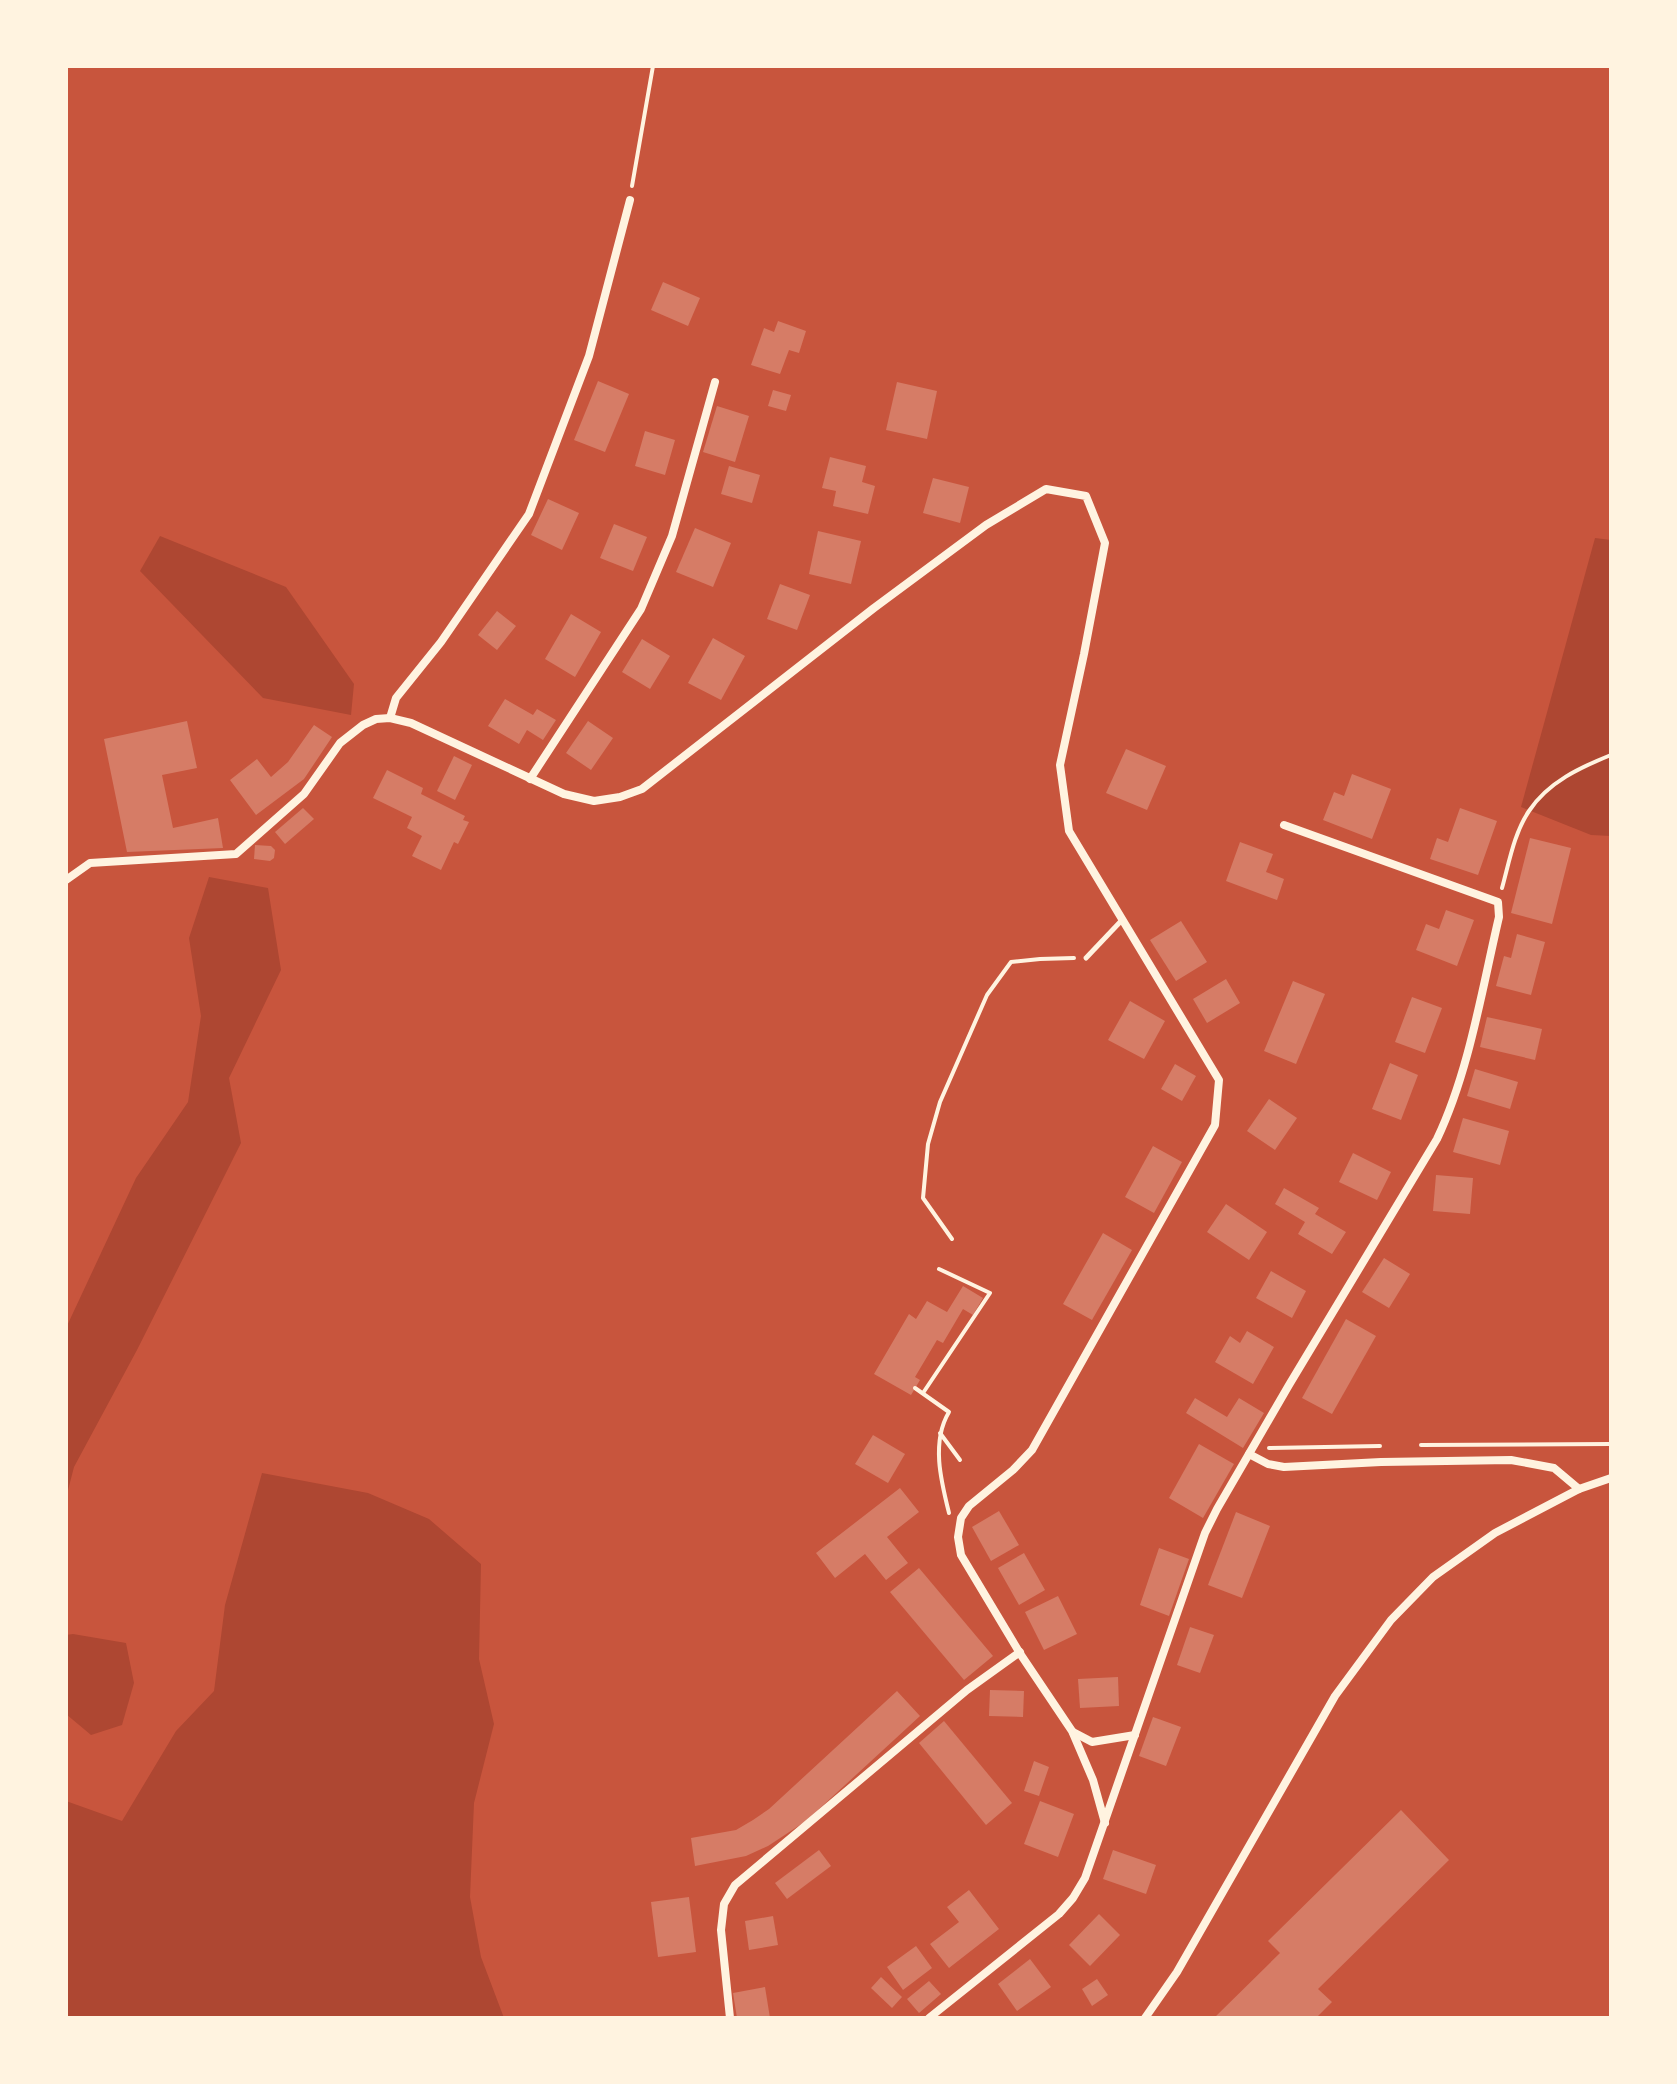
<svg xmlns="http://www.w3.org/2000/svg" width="1677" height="2084" font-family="Overpass,sans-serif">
	<rect width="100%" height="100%" fill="#c8553d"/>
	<g fill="#ae4732">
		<path d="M 160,536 L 286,587 L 354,684 L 351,715 L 263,698 L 140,571 Z"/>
		<path d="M 1595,538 L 1611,540 L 1611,836 L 1591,835 L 1521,807 Z"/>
		<path d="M 209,877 L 268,888 L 281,970 L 229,1078 L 241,1143 L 137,1350 L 74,1467 L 66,1498 L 66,1328 L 136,1178 L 188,1102 L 201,1016 L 189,938 Z"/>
		<path d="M 262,1473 L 368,1493 L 429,1519 L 481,1564 L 479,1659 L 494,1724 L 474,1803 L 470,1897 L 481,1957 L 504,2018 L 66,2018 L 66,1801 L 122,1821 L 176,1731 L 214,1691 L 225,1605 Z"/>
		<path d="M 73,1634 L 126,1643 L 134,1683 L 122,1725 L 91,1735 L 66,1714 L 66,1635 Z"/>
	</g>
	<g fill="#d67c66">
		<path d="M 663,282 L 700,298 L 688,326 L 651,310 Z"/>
		<path d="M 778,321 L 806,331 L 799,353 L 789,350 L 780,374 L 751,365 L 764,328 L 774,332 Z"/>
		<path d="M 598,381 L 629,394 L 605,452 L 574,440 Z"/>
		<path d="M 897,382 L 937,391 L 927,439 L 886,430 Z"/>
		<path d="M 773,390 L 791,395 L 786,411 L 768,406 Z"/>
		<path d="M 717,406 L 749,416 L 735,462 L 703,452 Z"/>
		<path d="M 645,431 L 675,440 L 665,475 L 635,466 Z"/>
		<path d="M 830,457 L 866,466 L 862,482 L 875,486 L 868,514 L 833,506 L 836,491 L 822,488 Z"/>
		<path d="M 729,466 L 760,475 L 752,503 L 721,494 Z"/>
		<path d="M 933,478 L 969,487 L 960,523 L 923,513 Z"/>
		<path d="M 548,499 L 579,513 L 562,550 L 531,535 Z"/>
		<path d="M 614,524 L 647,537 L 633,571 L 600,558 Z"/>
		<path d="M 695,528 L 731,543 L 713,587 L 676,572 Z"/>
		<path d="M 818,531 L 861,541 L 851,584 L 809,574 Z"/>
		<path d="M 780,584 L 810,595 L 797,630 L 767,619 Z"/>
		<path d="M 497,611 L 516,626 L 497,650 L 478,635 Z"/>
		<path d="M 571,614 L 601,632 L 575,677 L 545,659 Z"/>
		<path d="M 713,638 L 745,656 L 721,700 L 688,683 Z"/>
		<path d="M 642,639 L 670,656 L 650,689 L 622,672 Z"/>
		<path d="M 505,699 L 533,715 L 537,709 L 556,720 L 543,740 L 527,730 L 519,744 L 488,726 Z"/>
		<path d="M 187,721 L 197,768 L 162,775 L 173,828 L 218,818 L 223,848 L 127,852 L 104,739 Z"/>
		<path d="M 588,721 L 613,738 L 591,770 L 566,753 Z"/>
		<path d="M 314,725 L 332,737 L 304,779 L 256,815 L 230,780 L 257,759 L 271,777 L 288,762 Z"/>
		<path d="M 1126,749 L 1166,766 L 1147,810 L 1106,793 Z"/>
		<path d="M 454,756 L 472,765 L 455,800 L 437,791 Z"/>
		<path d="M 387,770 L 423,788 L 421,794 L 465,816 L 463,820 L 469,822 L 458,844 L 454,842 L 441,870 L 412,856 L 422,836 L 407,828 L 412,817 L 373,798 Z"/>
		<path d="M 1352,774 L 1391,789 L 1372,839 L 1323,820 L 1334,792 L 1344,796 Z"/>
		<path d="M 303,808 L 314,819 L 285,844 L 275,832 Z"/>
		<path d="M 1460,808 L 1497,821 L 1478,875 L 1430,859 L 1437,838 L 1448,842 Z"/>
		<path d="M 1530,838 L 1571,848 L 1552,924 L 1511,913 Z"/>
		<path d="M 1240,842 L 1273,854 L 1266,872 L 1284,879 L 1277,900 L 1226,881 Z"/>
		<path d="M 255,845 L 271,846 L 275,850 L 274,858 L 270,861 L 254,859 Z"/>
		<path d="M 1446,910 L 1474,920 L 1457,966 L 1416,950 L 1426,924 L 1439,929 Z"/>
		<path d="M 1181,921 L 1207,962 L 1176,981 L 1150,940 Z"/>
		<path d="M 1517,934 L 1545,942 L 1531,995 L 1496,986 L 1504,956 L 1511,958 Z"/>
		<path d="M 1226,979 L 1240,1003 L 1207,1023 L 1193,999 Z"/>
		<path d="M 1293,981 L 1325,994 L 1296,1064 L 1264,1051 Z"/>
		<path d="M 1412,997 L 1442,1008 L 1425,1053 L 1395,1042 Z"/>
		<path d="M 1130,1001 L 1165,1021 L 1144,1059 L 1108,1040 Z"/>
		<path d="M 1487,1017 L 1542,1029 L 1535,1060 L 1480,1047 Z"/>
		<path d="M 1390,1063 L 1418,1075 L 1401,1120 L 1372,1109 Z"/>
		<path d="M 1175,1064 L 1196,1076 L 1182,1101 L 1161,1089 Z"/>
		<path d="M 1475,1069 L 1518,1082 L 1510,1109 L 1467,1096 Z"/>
		<path d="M 1269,1099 L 1297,1118 L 1275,1150 L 1247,1131 Z"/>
		<path d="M 1463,1118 L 1509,1131 L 1500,1165 L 1453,1152 Z"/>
		<path d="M 1153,1146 L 1182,1162 L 1154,1213 L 1125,1197 Z"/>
		<path d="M 1353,1153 L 1391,1172 L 1377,1200 L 1339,1182 Z"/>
		<path d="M 1436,1175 L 1473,1178 L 1470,1214 L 1433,1211 Z"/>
		<path d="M 1284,1188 L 1319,1208 L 1315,1214 L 1346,1232 L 1332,1254 L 1298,1234 L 1305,1222 L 1275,1204 Z"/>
		<path d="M 1226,1204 L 1267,1232 L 1249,1260 L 1207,1232 Z"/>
		<path d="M 1103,1233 L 1132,1250 L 1092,1320 L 1063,1304 Z"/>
		<path d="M 1384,1258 L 1410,1274 L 1389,1308 L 1362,1292 Z"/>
		<path d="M 1271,1271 L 1306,1291 L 1292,1318 L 1256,1298 Z"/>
		<path d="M 963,1286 L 983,1298 L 973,1315 L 963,1309 L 943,1343 L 937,1340 L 915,1377 L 920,1380 L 911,1395 L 874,1374 L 909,1314 L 916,1319 L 927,1301 L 947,1312 Z"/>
		<path d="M 1346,1319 L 1376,1336 L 1332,1414 L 1302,1398 Z"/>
		<path d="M 1247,1331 L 1274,1347 L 1253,1384 L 1215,1362 L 1230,1336 L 1240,1343 Z"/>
		<path d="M 1195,1398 L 1227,1417 L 1239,1398 L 1264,1413 L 1243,1448 L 1186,1413 Z"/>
		<path d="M 873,1435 L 905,1454 L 888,1483 L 855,1464 Z"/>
		<path d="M 1199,1444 L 1234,1464 L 1203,1518 L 1169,1498 Z"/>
		<path d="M 900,1488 L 919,1512 L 887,1537 L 908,1563 L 886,1580 L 865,1554 L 835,1578 L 816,1553 Z"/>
		<path d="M 999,1511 L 1019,1545 L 991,1561 L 972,1527 Z"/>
		<path d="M 1236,1512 L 1270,1526 L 1242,1598 L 1208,1585 Z"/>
		<path d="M 1159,1548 L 1189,1559 L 1169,1616 L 1140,1605 Z"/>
		<path d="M 1024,1553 L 1045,1590 L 1019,1605 L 998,1568 Z"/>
		<path d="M 919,1568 L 993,1656 L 964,1680 L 890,1592 Z"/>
		<path d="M 1058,1596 L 1077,1634 L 1044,1650 L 1025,1612 Z"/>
		<path d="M 1190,1627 L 1214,1635 L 1200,1673 L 1177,1665 Z"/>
		<path d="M 1118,1677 L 1119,1706 L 1080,1708 L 1078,1679 Z"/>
		<path d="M 990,1690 L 1024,1691 L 1023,1717 L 989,1716 Z"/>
		<path d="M 897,1691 L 920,1716 L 806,1821 L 768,1846 L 746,1856 L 695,1866 L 691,1838 L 736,1830 L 753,1820 L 769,1809 Z"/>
		<path d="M 1153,1717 L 1181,1727 L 1166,1766 L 1139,1756 Z"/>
		<path d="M 944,1721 L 1012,1803 L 986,1825 L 919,1743 Z"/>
		<path d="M 1034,1761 L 1049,1767 L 1039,1796 L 1024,1791 Z"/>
		<path d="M 1040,1801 L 1074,1814 L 1058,1857 L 1024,1844 Z"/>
		<path d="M 1401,1810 L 1449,1860 L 1318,1989 L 1332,2002 L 1316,2018 L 1214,2018 L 1280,1953 L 1268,1941 Z"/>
		<path d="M 819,1850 L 831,1866 L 787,1899 L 775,1883 Z"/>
		<path d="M 1113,1850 L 1156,1865 L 1146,1894 L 1103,1879 Z"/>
		<path d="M 969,1890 L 999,1929 L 949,1968 L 930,1944 L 959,1922 L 947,1907 Z"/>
		<path d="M 689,1897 L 696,1952 L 658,1957 L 651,1902 Z"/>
		<path d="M 1099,1914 L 1120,1935 L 1090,1966 L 1069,1945 Z"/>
		<path d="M 773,1916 L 778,1945 L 749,1950 L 745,1921 Z"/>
		<path d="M 916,1946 L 932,1968 L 903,1990 L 887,1967 Z"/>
		<path d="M 1030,1959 L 1051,1987 L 1017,2011 L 998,1984 Z"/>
		<path d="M 881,1977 L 902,1997 L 892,2008 L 871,1988 Z"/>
		<path d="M 1097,1979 L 1108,1995 L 1092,2006 L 1082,1989 Z"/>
		<path d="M 929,1981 L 941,1994 L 919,2013 L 907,1999 Z"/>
		<path d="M 765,1987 L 770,2018 L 737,2018 L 733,1993 Z"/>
	</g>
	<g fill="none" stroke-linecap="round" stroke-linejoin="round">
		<g stroke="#fff3e0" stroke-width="4">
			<path d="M 632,186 L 653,66"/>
			<path d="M 1502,888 C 1509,863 1514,833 1529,811 C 1548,782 1581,767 1611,755"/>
			<path d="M 952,1239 L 923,1198 L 928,1144 L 940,1102 L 987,995 L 1011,962 L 1040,959 L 1074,958"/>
			<path d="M 915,1388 L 949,1412 C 931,1442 941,1481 949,1513"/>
			<path d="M 923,1393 L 990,1293 L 939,1269"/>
			<path d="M 940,1433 L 960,1460"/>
			<path d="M 1421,1445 L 1611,1444"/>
			<path d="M 1269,1448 L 1380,1446"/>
		</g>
		<path stroke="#fff3e0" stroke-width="5" d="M 1086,958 L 1122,920"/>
		<g stroke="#fff3e0" stroke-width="8">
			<path d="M 390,718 L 396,698 L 441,642 L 529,514 L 589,356 L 630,200"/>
			<path d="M 530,779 L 641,609 L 672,536 L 715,382"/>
			<path d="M 66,880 L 90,863 L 236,854 L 304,794 L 340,743 L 363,725 L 376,719 L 390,718 L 411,723 L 564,794 L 594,801 L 620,797 L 642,789 L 874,608 L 986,525 L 1046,489 L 1086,496 L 1105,543 L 1084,654 L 1060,765 L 1069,831 L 1219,1080 L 1215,1125 L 1032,1450 L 1013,1470 L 969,1506 L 961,1518 L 958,1537 L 961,1555 L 1021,1655 L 1072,1731 L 1093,1780 L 1105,1823"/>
			<path d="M 1249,1454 L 1268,1464 L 1284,1467 L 1381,1462 L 1511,1460 L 1554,1468 L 1579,1489"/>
			<path d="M 1073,1732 L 1092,1742 L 1135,1735"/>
			<path d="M 730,2018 L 721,1930 L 724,1904 L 735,1885 L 967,1690 L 1020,1652"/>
			<path d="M 929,2018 L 1059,1914 L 1073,1898 L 1085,1878 L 1205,1533 L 1217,1509 L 1289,1385 L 1437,1139 C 1469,1072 1482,989 1499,917 L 1498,902 L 1284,825"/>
			<path d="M 1145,2018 L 1177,1972 L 1335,1696 L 1391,1620 L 1433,1577 L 1495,1533 L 1579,1489 L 1611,1478"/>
		</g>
	</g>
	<rect width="1677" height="2084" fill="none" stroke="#fff3e0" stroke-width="136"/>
</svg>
